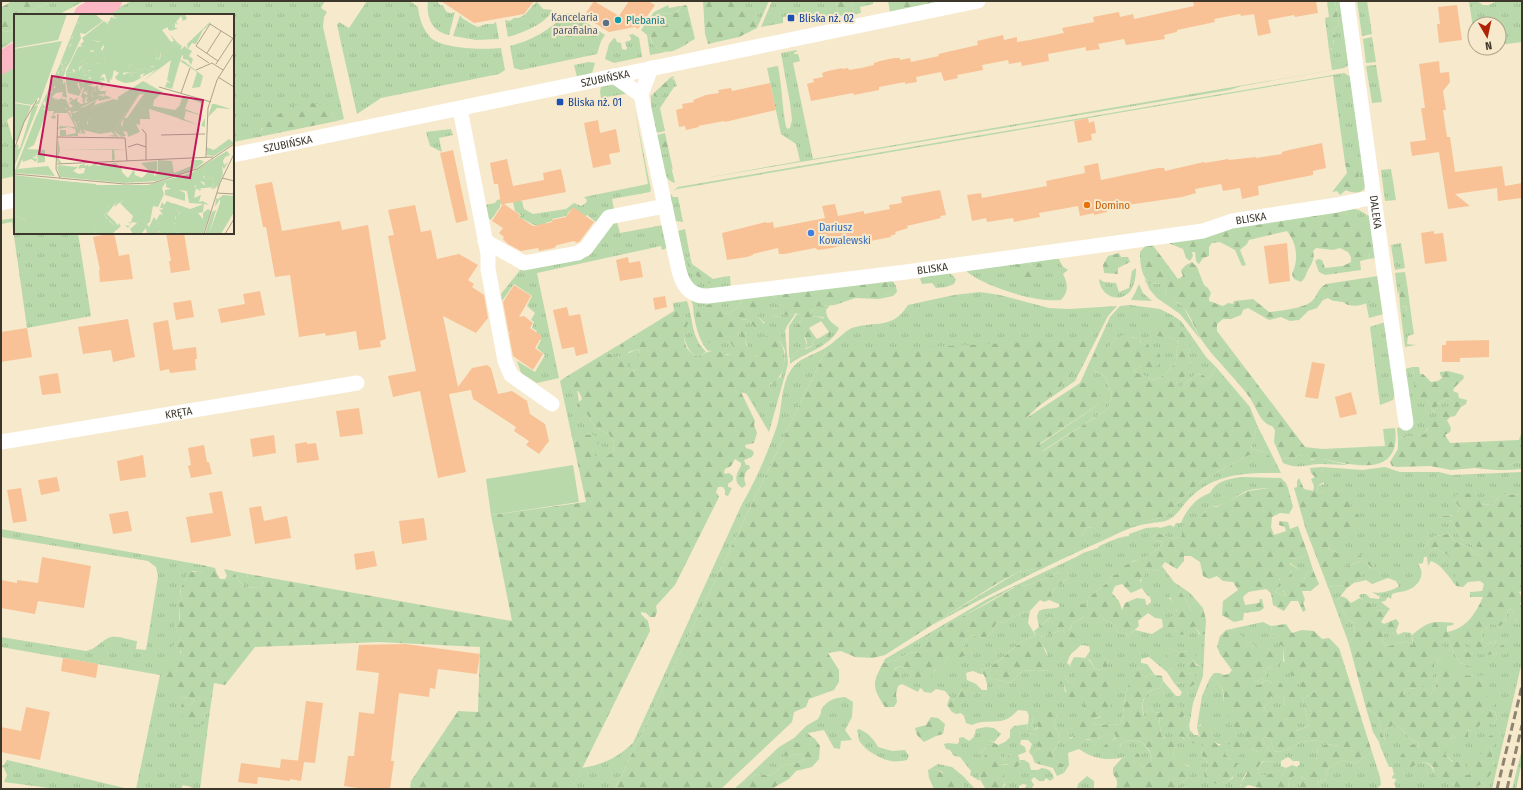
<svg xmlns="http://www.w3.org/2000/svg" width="1523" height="790" font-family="'Fira Sans Condensed',sans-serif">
<defs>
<pattern id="grass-tufts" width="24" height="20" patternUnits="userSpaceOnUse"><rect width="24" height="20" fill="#b9d9ab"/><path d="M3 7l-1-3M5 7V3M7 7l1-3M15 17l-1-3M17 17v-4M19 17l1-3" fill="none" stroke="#a0bb93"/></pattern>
<pattern id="forest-firs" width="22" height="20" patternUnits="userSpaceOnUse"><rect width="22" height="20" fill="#b9d9ab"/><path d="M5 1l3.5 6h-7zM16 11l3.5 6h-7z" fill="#a0bb93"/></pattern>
</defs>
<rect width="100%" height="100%" fill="#f7e9cc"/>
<!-- grass -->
<g fill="url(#grass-tufts)">
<path d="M51,1H84L58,15H25C32,7 43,7 51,1Z"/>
<polygon points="132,1 325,1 321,8 327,12 324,17 323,27 344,119 337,121 332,113 262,128 258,137 233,142 233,15 104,15"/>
<path d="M367,1H410L418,7C419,18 423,30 431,38C444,49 484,50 501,48L505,70L499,74L381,98L357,114L337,25L339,22L349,28Z"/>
<path d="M428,1H437L440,5H443C445,11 448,15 455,12L449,35C432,32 426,17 428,1Z"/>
<polygon points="733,1 769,1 757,28 755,18"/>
<polygon points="772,1 836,1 839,16 815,16 798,20 797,15 783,17 783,23 761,27"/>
<polygon points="852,1 873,1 873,4 860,7 861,13 851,15 854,10 851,6"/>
<path d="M1335,1H1340L1349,65L1344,68L1242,86L1229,90L700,179L800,161L796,144L781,134L767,68L778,66C782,86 782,107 786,127L788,129L790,128L792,120L790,103L781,53L797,50V51L794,53V54H798L800,61L793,63L813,159L1332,70L1329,50L1332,49L1334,40L1333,30L1339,25Z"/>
<polygon points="1357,1 1367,1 1372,34 1362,36"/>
<polygon points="1469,1 1477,1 1483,5 1489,5 1497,1 1522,1 1522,42 1499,45 1499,24 1475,24 1475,42"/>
<path d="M537,2L543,9L552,10C548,23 520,34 508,37L505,20L510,21L514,18C526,19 528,8 537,2Z"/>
<path d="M668,5L669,8L681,6L680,9L673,14L660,13C650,29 642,44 666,52L650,55L647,35L641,30L654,12Z"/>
<path d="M565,13L573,14L605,35L601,41L597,54L521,70L514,68L510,46C530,41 552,30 565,13Z"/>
<path d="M460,15L462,18C467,21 473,25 478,27L486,24H493L496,22L499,39L476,40L453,36Z"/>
<polygon points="1,30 5,32 15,30 15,40 1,49"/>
<polygon points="633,34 639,38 642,57 614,63 605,59 609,44 613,39 615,38 617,42 621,43 622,49 626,50 627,48 625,42 631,40 631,38 629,35"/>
<polygon points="1372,37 1376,62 1366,63 1363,39"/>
<polygon points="589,62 595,63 592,73 577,77 574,65"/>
<polygon points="1376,65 1382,102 1372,103 1366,66"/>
<polygon points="15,66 15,115 7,120 15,148 15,176 1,179 1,74"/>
<polygon points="1344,73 1351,77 1365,179 1358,177 1349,162 1345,163 1333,76 677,189 673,191 678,187"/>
<polygon points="673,76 677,86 674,87 660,108 665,131 656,133 651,109 651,96 654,93 655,96 663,92 674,79 671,77"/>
<polygon points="611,85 617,85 630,93 601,98 600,91 601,87"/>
<polygon points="635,111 651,190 650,192 612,199 614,209 597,223 587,215 583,218 570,210 566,216 552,219 552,221 545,223 545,225 534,225 523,219 521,221 518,219 521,215 515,211 513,202 500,204 500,207 491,220 488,218 485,205 495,203 497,200 502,199 522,201 524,209 533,214 566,209 574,203 581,206 586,203 587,200 584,197 648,184"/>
<polygon points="451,129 453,135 439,138 442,152 430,146 426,132"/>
<path d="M661,153L668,154L675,183C663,180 663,165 661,153Z"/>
<polygon points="1391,169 1396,200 1385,201 1381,170"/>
<polygon points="671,194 673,197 678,197 683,222 675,221 670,198"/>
<polygon points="1354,209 1359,210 1369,216 1376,258 1368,259 1370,254 1344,210"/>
<polygon points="15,218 15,233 78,233 91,316 27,328 12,222 1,224 1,220"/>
<polygon points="617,222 620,233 663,225 667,248 662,250 661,246 537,273 559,378 537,383 521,373 517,361 535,372 545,355 537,348 541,340 535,335 537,331 532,328 534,322 531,320 535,313 527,306 532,296 514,284 502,301 501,294 521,269 589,256 612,223"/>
<polygon points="685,229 690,256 687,259 704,280 720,281 722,277 730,276 731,289 706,291 689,283 678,231"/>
<polygon points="1401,243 1405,268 1395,270 1391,245"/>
<path d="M1050,257L1059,259L1062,266L1068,270L1063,274C1068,284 1069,291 1061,300C1037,303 986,287 967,272V270L1015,262L1032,266L1027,261Z"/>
<path d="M1136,268C1136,276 1135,283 1131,290C1120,305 1100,296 1099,279L1104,282L1116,283L1119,292L1129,288L1132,271Z"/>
<polygon points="943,271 951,274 956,279 954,284 946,287 936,288 932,283 922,284 920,279 923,274"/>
<path d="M1405,272L1407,284C1400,286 1399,288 1398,296L1395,273Z"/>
<polygon points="1144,278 1150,284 1162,283 1166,285 1165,295 1183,306 1201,340 1180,314 1157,298 1150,290"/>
<polygon points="891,279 896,286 897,292 893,296 879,299 889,293 884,280"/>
<polygon points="1139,284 1143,293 1152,301 1131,300 1135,293"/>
<polygon points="1380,288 1384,314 1369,318 1366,303 1374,299"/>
<path d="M980,292L1000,295L1049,308L1069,309L1117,306L1108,316L1075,381L1037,407L1069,378L825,352L615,789H572L582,768C604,764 617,758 633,743L742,504C756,480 768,452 777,426C783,407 780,382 794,366C803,356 818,354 828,346C835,342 846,330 852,328C876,320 891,331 908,305L954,295Z"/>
<path d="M769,295L777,298V307L772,310V315L777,317L782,313L788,316L796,313L787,326L785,331L788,364L769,432L746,393L771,391L769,385L781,377C783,361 791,353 778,340L758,355L754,356C748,347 743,342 746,331L739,338L738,328L740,319L749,320L755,329L765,323L758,317L750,297Z"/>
<path d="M743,298L737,308L727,314L723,312L715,343L723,340L730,342L733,347L732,354C723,356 716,349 708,351C700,342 696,328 694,316C693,310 694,306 691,300Z"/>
<path d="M687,301C694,321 690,335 706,352L698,357C681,349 684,327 682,311H674L673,303Z"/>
<path d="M830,305L826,310C826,319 832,323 839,328C830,347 806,352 790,364V359C798,356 806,347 814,346L812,342L816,338L817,339L821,337L825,341L832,332L823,317L811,316L810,312L818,306Z"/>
<polygon points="1130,305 1160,309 1172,315 1181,321 1206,357 1216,367 1209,379 1203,375 1196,374 1180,388 1176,382 1191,364 1188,354 1193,340 1156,336 1172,338 1179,342 1176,351 1177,361 1166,374 1155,380 1133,371 1141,366 1151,350 1141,344 1140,338 1117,337 1108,348 1093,370 1106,377 1112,397 1108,409 1042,451 1039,445 1099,404 1097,383 1080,383 1110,317 1120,306"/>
<polygon points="1407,306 1403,321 1412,321 1414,334 1408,336 1407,344 1416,345 1405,347 1400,307"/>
<path d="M797,314L801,316L802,320L795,327C800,333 808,338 806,347L789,356V326Z"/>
<polygon points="1385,322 1395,394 1393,400 1380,405 1370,327"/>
<polygon points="622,343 620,346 629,353 638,349 640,352 636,368 633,371 629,369 619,356 615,359 607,352"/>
<polygon points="1412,367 1414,372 1412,374 1412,380 1427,399 1434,413 1439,403 1447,398 1453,401 1456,405 1443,413 1441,418 1427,429 1424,434 1418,436 1404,436 1398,439 1397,428 1412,425 1405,369"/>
<polygon points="564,378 577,389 579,402 577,404 587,414 592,423 598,429 609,434 614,443 613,452 606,456 594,456 592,449 590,433 573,442 560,381"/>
<path d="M1257,425L1281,473C1249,473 1219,472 1193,495C1184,502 1180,513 1170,519C1163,523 1154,522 1146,524C1132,526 1117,534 1104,540C1044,566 986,597 928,627L1018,572L1036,569L1081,535L1087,527L1094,528L1148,521L1166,516L1179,501L1201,481L1249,455L1275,465L1266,452L1251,449Z"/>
<path d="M1299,455L1312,460L1318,458L1348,465C1339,465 1330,464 1322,464C1306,464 1299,470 1283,463L1281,458L1292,459Z"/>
<path d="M1522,461V469C1506,471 1491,470 1475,468H1505L1513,463Z"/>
<path d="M1322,467L1362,470L1385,467L1400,472H1439L1451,475L1522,472V494L1499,495L1497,500L1492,505L1454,500L1460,508L1455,515L1441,516V520H1449L1455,525C1458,542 1469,543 1483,549V553L1476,555L1467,546L1456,542L1448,534L1435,536L1427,541L1428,545L1422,549L1425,552L1436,548L1448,555L1456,571V586C1449,577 1442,565 1431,561L1428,566L1427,557H1424L1423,563L1418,564C1426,574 1419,586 1408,590C1403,592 1397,592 1392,594L1391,599L1388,597L1385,601L1381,602L1390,609L1388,611L1374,610C1368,602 1364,602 1359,596L1361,594H1366L1370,598L1379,599L1380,597L1372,592C1380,594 1392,591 1399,586L1396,581L1388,578L1372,584L1366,580L1354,583L1362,577L1363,561L1367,563L1371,569L1374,565L1358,555L1361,561L1345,567L1337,553L1328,548L1336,536L1348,538L1341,496L1318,492L1317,486L1324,484Z"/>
<path d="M1241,477L1281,478L1286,483L1288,488C1275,488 1258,487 1246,491C1234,497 1223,508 1209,507L1201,517L1189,523L1182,536L1172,539L1158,533L1153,536L1154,540L1163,542C1158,551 1143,560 1133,561L1123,573L1113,575L1107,583L1088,598L1087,606C1063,606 1057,612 1039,627L1037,616L1039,611C1047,607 1051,610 1059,607V604L1049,600L1054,589L1068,578L1060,572L1028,585L1014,587L927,637L923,652L908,653L897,660L883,663L885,659L989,598L1076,557L1083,553L1098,548L1099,546C1108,542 1118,537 1129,536V534L1146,528L1158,527L1160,528L1170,525L1174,527L1176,523H1181C1186,510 1197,497 1210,493C1216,481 1228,479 1241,477Z"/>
<path d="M1,529L202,565V571L199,572L192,571L187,577L180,591L182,600L179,604L181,697L191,698L195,700L190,705L182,704L203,715L210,710L200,789H192L191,787L183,785L181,789H136L160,675L1,647V637L86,651C96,649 100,642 108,638C116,634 129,640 137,641L136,649L146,650L158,576L156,567L148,561L1,537Z"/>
<polygon points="1308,554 1313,570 1306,573 1303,584 1283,591 1287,597 1275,592 1281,585 1279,577 1292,571 1300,570 1290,563 1290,558 1298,559"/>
<path d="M1162,566L1174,582L1190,593L1203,608L1200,611H1191C1189,603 1184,598 1180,590L1169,598L1175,604L1177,612L1170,618L1194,626L1200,635L1205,634L1203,676L1193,703L1189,727L1187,717L1154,712L1150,706L1145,712L1148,717L1145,718C1142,710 1141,700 1148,693C1150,690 1156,689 1160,688L1163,681L1176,696H1180L1182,692L1174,683L1183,682L1202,669V667C1194,664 1191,659 1188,651L1180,653L1169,648L1179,656L1193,669V673L1186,674L1173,668L1167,672L1149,657L1141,659V663L1147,664L1155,675L1149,674L1145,677L1146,671L1142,668L1133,671C1132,681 1126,688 1125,698C1123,708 1124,715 1120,724L1114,725L1107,724L1104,725L1099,724L1092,725L1094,719L1101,717L1107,668L1109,661L1105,658L1102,669L1095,670L1090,660L1085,658L1090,651L1089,646L1081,645L1070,655L1067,663C1072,667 1077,675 1076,682L1069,683L1064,675L1057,684L1064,685L1065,692L1081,697L1085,705L1081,725L1077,733L1069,739L1092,740L1095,745C1099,735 1105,735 1115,734L1116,737L1112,741L1106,739L1120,747L1122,743L1131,740L1142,742L1149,751L1152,757L1148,764L1143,767L1139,763H1136L1133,761L1138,754C1116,760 1099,763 1079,749L1068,753L1069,765L1064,773L1063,764L1055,760L1052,753C1061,741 1061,738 1054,725L1057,715L1060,709L1034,730L1031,726L1034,717L1029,716L1027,711L1018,710C1015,713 1011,717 1007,719C996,724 983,719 972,725L966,723L964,716L961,713L956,714L955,712L961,701L962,688L956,699L952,700L945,691L936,689L931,693L924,692L922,689L920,688L918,692L902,684V675L894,670L900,666L930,677L936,669L944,663L948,657L963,650L966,640L972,635L984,638L992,633L996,623C1008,624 1016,613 1030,611L1028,623L1036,636C1016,642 1012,651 996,663C992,666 986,668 981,670L983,674H980L973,671L966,673L967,680L976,684L982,690H987V684L985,677L1011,683L1022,671L1037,670L1051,671L1046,650L1040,643V637L1063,630L1065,634H1074L1069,631L1073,623L1084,617H1099L1113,624L1119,633L1129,635L1135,630L1152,634L1163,627L1162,619L1155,618L1148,613L1146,606L1151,602C1151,597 1149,597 1146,594C1138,586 1141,578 1145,569L1158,571Z"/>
<path d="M233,571L248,574L247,577L260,580L264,583L261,588C244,588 241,586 233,571Z"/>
<polygon points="1340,585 1347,588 1337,600 1346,618 1355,624 1354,635 1349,644 1328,587"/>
<path d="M1513,609L1516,623L1522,625V662L1492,789H1472L1482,784L1494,764L1491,750L1488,748L1485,754L1475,755L1470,774L1466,775L1445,754L1449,740L1480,725L1483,717L1488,719L1493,725L1497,718L1495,712L1489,710L1488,697L1481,691L1476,676L1462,675L1454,666L1437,678L1436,686L1431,694L1403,695L1406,689L1418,688L1434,672V663L1442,657L1439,638H1445L1449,640L1452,649L1460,663L1472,666L1474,654L1463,650V642H1467L1488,655C1495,652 1501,652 1508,649L1510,639L1499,647H1495L1496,641L1486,644L1483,642L1481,632L1490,624L1505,622L1508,610Z"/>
<polygon points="1263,622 1271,626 1273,639 1284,647 1283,661 1301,674 1303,681 1317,690 1303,699 1309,726 1295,731 1285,693 1283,698 1288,718 1285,720 1272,712 1267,712 1264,707 1271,701 1272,683 1267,680 1257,685 1254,682 1265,678 1266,669 1272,666 1269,650 1267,647 1258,647 1248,642 1243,646 1235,629 1226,630"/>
<polygon points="1386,632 1392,632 1395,636 1404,632 1411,633 1413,645 1406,641 1389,646 1383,644 1382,636"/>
<path d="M1210,678C1213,681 1216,681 1219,684C1223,689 1224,696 1223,701L1232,712L1253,750L1258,752V759C1251,764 1241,779 1240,787L1243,789H1186L1187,787L1185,786L1179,789L1177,786L1189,778V766L1177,761L1173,755L1175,747L1161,735L1159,716C1165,719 1164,722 1168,726C1173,733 1181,734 1186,741L1195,740H1190L1187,735L1190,730L1194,735H1198C1205,740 1204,746 1201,754L1208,763V767L1204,773C1216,785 1218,786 1233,778L1234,763L1225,754L1227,749H1232L1231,745C1212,746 1211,739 1201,724L1197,727L1202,696Z"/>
<path d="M845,697L853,702L852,717L845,730L852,740L841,741L840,749L834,748L824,730L808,733L811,742L809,745L786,756L801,754L804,759L797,763L783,765L771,776L757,774L742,782L779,747L794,738L806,726L818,719L821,713V710C827,700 834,698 845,697Z"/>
<polygon points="1366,708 1378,716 1381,728 1379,742 1373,732"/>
<polygon points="1028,724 1027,732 1037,735 1037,745 1040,749 1035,750 1032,756 1029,752 1032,744 1028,740 1021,740 1020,744 1025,747 1026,752 1018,755 1009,755 1003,761 1000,755 1002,750 998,745 1005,742 1010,737 1010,730 1014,726"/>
<path d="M1394,725L1403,730L1410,739L1418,742L1419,762C1428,763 1432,764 1434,774L1453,783L1455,789H1396L1394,783L1396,780L1395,778L1393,779L1392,777L1394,774L1392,767H1389L1380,746L1384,743L1385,729Z"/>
<path d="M986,727L994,728L1001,734L994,742L989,740L980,751L979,755L988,745L993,748C980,759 978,766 980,781L970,775L971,771L960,757L954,756L950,750L946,749L944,744L948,743L957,744L959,742V738L963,737L969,741L974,737L976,729Z"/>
<path d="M859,729C868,733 873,738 878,747L892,751L905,750L909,756L907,760C902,761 896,762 891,761C880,759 864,750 859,740C858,737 858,733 857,730Z"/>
<polygon points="1321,734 1334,735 1339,746 1327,744 1318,748 1312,782 1301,777 1299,788 1308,789 1289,789 1288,780 1297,774 1297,767 1300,764 1299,761 1293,761 1288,757 1281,761 1281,766 1286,768 1283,775 1273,772 1267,776 1260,775 1258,767 1264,761 1274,762 1272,754 1262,740 1265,737 1270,739 1274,751 1278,752 1289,749 1301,742 1316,740"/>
<polygon points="1522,749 1522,762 1516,789 1512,789"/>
<polygon points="1372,752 1380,777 1381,785 1376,789 1319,789 1317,782 1326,779 1327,769 1342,760 1355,764"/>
<polygon points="7,760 129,789 57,789 4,782 7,775 4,768 1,766 4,765"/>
<path d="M1020,760H1024L1029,763L1031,770H1038L1042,768C1049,769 1052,771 1054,778L1050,781L1046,778L1044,781H1039L1034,777L1031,780L1034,785L1031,789H1024L1027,785L1023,784L1019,786V789H1002L1005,785L1000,765L1021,764Z"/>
<polygon points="938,764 952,767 963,776 975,789 965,789 961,782 936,769 928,770"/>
<polygon points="1087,776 1094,781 1094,789 1077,789 1078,784"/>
</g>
<!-- forest -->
<g fill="url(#forest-firs)">
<path d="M12,1H51C43,7 32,7 25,15H15V30L5,32L1,30L2,7Z"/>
<polygon points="703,1 734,1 746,9 755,18 757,28 739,37 708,44 705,34"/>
<polygon points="836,1 852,1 851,6 854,10 851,15 839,16"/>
<polygon points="888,1 942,1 890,12"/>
<polygon points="1327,1 1335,1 1339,25 1333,30 1333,34 1336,36 1336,39 1333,41 1334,47 1329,50 1325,18 1329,17"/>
<path d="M685,5L687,6L695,39C688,42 682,48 675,50C672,52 667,52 663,51C648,46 649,32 652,19L660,13C668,14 678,16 681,6Z"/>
<polygon points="671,77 675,82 673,85 670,85 669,89 666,92 664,92 663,95 659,98 654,96 654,93"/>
<path d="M300,103C318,102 328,105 337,121L258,137C265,119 284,111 300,103Z"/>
<polygon points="665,133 673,170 670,167 668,154 661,153 657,135"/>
<path d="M1349,162L1355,164L1359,168L1358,177L1365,179C1365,182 1366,186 1364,189C1360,194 1351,193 1346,190L1340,195L1337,191L1332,192L1347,173L1345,163Z"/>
<path d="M1344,210L1350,219L1364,224C1370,235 1373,248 1368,259L1360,261L1361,270L1325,275L1319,272L1315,261L1318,259L1322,260L1325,268L1343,266L1351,262V257L1348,252L1340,248L1333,250L1316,248L1313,251C1315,259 1312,263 1308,270C1305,276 1307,276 1301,282L1294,279L1292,274C1299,259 1297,244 1287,231L1249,240L1247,244L1240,250L1246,265L1242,266L1235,250L1220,242L1212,243L1209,247V256L1203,258L1199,264L1196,261L1195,252H1192L1193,256L1190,261L1186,258L1183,249L1166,242L1233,227Z"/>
<path d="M1152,244L1178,279L1183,276L1181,270L1186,265L1192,262L1197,267L1204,285L1208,288L1211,293L1209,298V301L1223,306L1228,303L1233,304L1234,301L1253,299L1269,312C1280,311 1305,308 1312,301C1318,295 1318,288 1326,284L1378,276C1379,281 1381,287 1379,292C1376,302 1358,308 1349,305C1347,305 1345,303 1343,302C1337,301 1333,302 1328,298L1323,300L1317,308L1308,311L1299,320L1290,321L1281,317L1269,320L1248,308L1243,310L1241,315L1231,319H1223L1217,324V331L1305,447L1322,449L1385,446L1383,429L1395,428C1401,475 1360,467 1328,460C1325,460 1322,459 1319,459C1315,458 1311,460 1307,459C1304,459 1302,456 1299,455L1292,459L1281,458L1274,442L1275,430L1272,426C1261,424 1256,407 1250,398C1235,377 1215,360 1201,339C1195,329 1191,316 1183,307C1179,302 1173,300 1167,298L1165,295L1166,285L1162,283L1150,284C1141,275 1140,264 1140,252L1146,245Z"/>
<polygon points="1119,253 1121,257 1128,257 1130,262 1118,268 1118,274 1104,273 1103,265 1108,256"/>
<path d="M690,256L692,264L713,279L722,277L720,281L714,285C702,279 688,274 687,259Z"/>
<polygon points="1027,261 1032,266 1042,262 1045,270 1041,279 1029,286 1022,284 1015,262"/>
<path d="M884,280L890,286L889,293L879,299L855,298L835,305L818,306L810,312L811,316C827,317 836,323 830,340L825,342L821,337L829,332L821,321L809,328L816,338L812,342L814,346L818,345V346L815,348L812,346L806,348L804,352L790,359L789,356L806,347L807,342L805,337L795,338L793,333L795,327L802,320L801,316L796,313L788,316L782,313L777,317L772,315V310L777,307V298L769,295Z"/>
<polygon points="1407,284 1412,321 1403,321 1403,313 1406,311 1407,306 1400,307 1399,289 1401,286"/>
<path d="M750,297L760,306L758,317L767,327L764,332L755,329L749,320L741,319L738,328L739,338L741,336V330L743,328L746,331L745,336L746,345L753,348L755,356L758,355L757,347L759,346L764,350L767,347L765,338L770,331L774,329L780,335L778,340C790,353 784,372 774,385L771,383L769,385C774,396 771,406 760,413L747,394L741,392L755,421L754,425L757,433L754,443L745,445L746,448L752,450L754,453L752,457L744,460L746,465H749L750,468C744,472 743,478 746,485L742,488C733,482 736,474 741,466V463L735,459L731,466L725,469L724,472L725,474L729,473L733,476V480L728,484V487L732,488L728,496L725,495V490L723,487H718L716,492L719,497L675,585L656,606L657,612L655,617H650L646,613L641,612V614L648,621L650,631L572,789H410L411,781L458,711L478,712L480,647L379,642L255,647L225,685L214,683L210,710L203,715L206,719L203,724C191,726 186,722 180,712L182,703L190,705L195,700C190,697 185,698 180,697C169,692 155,677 163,665C168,659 174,656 181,653L180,650L170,652L169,649L180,640L179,636L173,633L174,623L180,620L179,604L182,600C179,586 181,589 187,577L186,572C191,571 197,573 202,571V565L215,568L217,574L220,579H225L227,576L224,569L233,571C241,586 244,588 261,588L264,583L260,580L250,581L247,577L248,574L512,621L491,515L586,502L573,442C584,436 594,427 599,443L592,449L595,456H606L613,452L614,443L609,434L598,429L592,423L587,414L578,409L577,404L582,399C579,388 571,386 564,378L607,352L615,358L623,355L626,358C626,365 627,368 634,371L635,368H632L629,362L634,358H638L640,351L638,349L626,353L621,351L620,346L622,343L674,311H682L688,323C682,336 682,350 698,357C708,350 717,348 727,355L731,354L733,347L730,342C720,339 722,343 714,343C699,344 698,323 695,312L699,307L711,304L720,306L723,312L727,314L737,308L743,298Z"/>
<polygon points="1168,317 1180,323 1182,331 1190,334 1193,340 1188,354 1191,364 1187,375 1176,382 1180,388 1196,374 1203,375 1209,379 1216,367 1250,407 1257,425 1251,449 1266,452 1276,465 1271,470 1263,467 1260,460 1249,455 1201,481 1179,501 1166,516 1148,521 1107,535 1098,534 1094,528 1087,527 1081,535 1083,541 1077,549 1036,569 1018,572 996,584 885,655 873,658 855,657 841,651 828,653 839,670 839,682 834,690 809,699 806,707 794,712 792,722 721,789 615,789 825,352 1092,339 1069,378 1025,419 1080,383 1097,382 1100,390 1099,404 1039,444 1043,451 1108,409 1112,397 1106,377 1093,370 1092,358 1097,348 1108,348 1117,337 1127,334 1132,338 1140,338 1141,344 1147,343 1151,350 1159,353 1162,362 1151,370 1141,366 1133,371 1155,380 1166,374 1177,361 1176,351 1179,342 1172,338 1156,336 1153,326 1159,319"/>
<polygon points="1412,367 1419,367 1420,374 1423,374 1431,382 1438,381 1442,378 1440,374 1440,372 1448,371 1463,375 1464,378 1454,388 1453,391 1458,393 1459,398 1467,400 1466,404 1461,407 1455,416 1450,417 1447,420 1451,428 1450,432 1445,435 1450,443 1519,440 1522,431 1522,461 1513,463 1505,468 1475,468 1451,470 1430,466 1397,467 1392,466 1390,462 1398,449 1398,439 1404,436 1418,436 1424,434 1431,424 1441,418 1443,409 1446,406 1451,407 1455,405 1453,401 1447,398 1439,403 1434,413 1427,399 1420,402 1415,398 1412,390 1415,385 1412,380 1412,374 1414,372"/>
<polygon points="1322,467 1323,474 1326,481 1317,486 1318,492 1333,494 1336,491 1341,496 1352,492 1356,498 1351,505 1358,515 1354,530 1348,538 1336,537 1328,548 1337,553 1347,551 1347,556 1341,558 1345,567 1361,561 1358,556 1367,554 1374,565 1372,569 1367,563 1363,561 1364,567 1362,577 1347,588 1340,585 1328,587 1306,530 1294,488 1297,487 1297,481 1299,478 1304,489 1313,491 1314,486 1311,479 1315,477 1311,473 1310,468"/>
<path d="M1270,481L1281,482L1285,488H1288L1293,507L1289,514L1280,513L1272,517L1271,527L1274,535L1286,531L1285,527L1279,525V521L1288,522L1290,529L1298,526L1308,554L1298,559L1290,558V564L1300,570L1296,573L1292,571L1289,572L1291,575L1288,581L1279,578L1281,585L1275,592L1287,597L1283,590L1292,584H1303L1306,573L1313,570L1319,584L1311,591H1302L1305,600L1303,603L1306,610L1303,612L1298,601H1291L1284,611L1273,605L1271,593L1266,589L1248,592L1243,597L1245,605L1259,603L1260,599H1262L1264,608L1260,611L1244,613L1243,620L1234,622L1222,615L1223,601L1238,590L1233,582L1223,581L1217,576L1209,579L1203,576L1200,562L1191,556H1184V561L1177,569L1165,562L1158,571L1145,569V576L1140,580L1142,588L1131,593L1122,584L1115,586L1112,593L1119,601L1122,610L1125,603L1137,598L1145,599L1148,613L1138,621L1139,626L1129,635L1119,633L1113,624L1099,617H1084L1073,623L1069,630L1074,634L1080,630L1084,633L1069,651L1060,649L1058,638L1065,634L1063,630L1040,637C1040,645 1046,650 1048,658L1055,661V666L1051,671L1037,670L1022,671L1011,683L985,677L981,670C986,668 992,666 996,663C1011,652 1016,642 1036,636L1034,631L1060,610L1073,604L1077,606L1080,603L1087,606L1088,598L1107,583L1113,575L1123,573V567C1135,559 1155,557 1163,542L1154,540L1153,536L1158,533L1172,539L1182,536V526L1189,523V518L1201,517L1209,507H1217L1248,491L1269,488Z"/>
<path d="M1462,493L1474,494L1482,504L1492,505L1497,500L1499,495L1522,494V591L1519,592C1522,597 1523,600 1520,604L1522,606V625L1516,623L1513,609L1508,610L1505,622L1500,626L1490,624L1481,632L1483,642L1486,644L1496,641L1495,647H1499L1511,638L1509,645L1511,648L1508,649L1507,653L1503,655L1500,652C1495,652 1492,655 1488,655C1479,656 1471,649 1467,642H1463V650L1474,654L1476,660L1472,666L1460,663L1452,649L1449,640L1445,638H1439L1444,649L1442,657L1434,663V672L1431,683L1418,688L1406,689L1403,695L1425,691L1431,694L1436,686L1437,678L1441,675L1440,665L1445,661L1454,666L1463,675L1476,676L1485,675L1490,681L1489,687L1482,691L1488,697L1493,698L1495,704L1489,710L1495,712L1497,718L1493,725L1488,723V719L1483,718L1480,725L1475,730H1468V739L1463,742L1457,736L1449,740L1451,746L1445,754L1452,762H1461L1466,775L1470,774L1466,761L1475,755L1485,753L1488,748L1483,739L1492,735L1496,741L1491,750L1494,764L1490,775L1482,784L1472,789H1455L1453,783L1441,782L1434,774L1433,767L1428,763L1419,762L1412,767L1402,766L1400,757L1408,746L1414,744L1419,748L1418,742L1410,739L1403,730L1394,725L1385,729L1384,743L1380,746L1379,742L1381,728L1378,716L1366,708L1349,644L1354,635L1355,624L1346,618L1337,600L1341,596L1346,598L1351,603L1360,598L1369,603L1374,610L1388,611L1381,622L1384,624L1396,619L1399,623L1396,631L1398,636H1395L1392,632H1386L1382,636L1383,644L1389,646L1406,641L1413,645L1412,635C1429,621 1431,621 1454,623L1453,625L1447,626V632C1466,629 1476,613 1483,597H1470V592L1482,591L1484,584L1480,581L1468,582L1463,587L1456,586L1455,571L1448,555L1436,548L1425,553L1422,549L1428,545L1427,541L1435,536L1448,534L1456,542L1467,546L1476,555L1483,553V549C1468,543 1458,542 1455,525L1449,520H1441V516L1455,515L1460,508L1454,500L1455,495Z"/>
<path d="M1060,572L1065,573L1068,578L1054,589L1049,600L1044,602L1040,600L1030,611C1016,613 1008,624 996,623L992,633L984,638L972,635L966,640L963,650H970V653L955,660L948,657L944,663L945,668L936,669L930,677L921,682L906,668L900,666L894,669L902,675V684L898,686L896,694L897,702L894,707H885C872,687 872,684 883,663L897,660L908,653L922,652L927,637L941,628L988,603L1015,587L1028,585Z"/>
<path d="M1168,589L1180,590C1184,598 1189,603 1191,611H1200L1203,608L1206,620L1205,634L1201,635L1194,626L1186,634L1172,636L1165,626L1170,618L1177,611C1174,603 1169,598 1168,589Z"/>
<path d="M1286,624L1292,633L1302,630L1314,631L1322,639L1329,638L1339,648L1372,752L1355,764L1342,760L1327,769L1326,779L1317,782L1319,789L1299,788L1300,777L1312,781L1308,767L1316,760L1318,748L1327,744L1338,746L1333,738L1334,735L1326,737L1321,734L1316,740L1301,742L1289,749L1278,752L1274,751L1270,739L1265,737L1262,740L1272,754L1275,762L1263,761L1258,767L1260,775C1267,776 1272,775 1275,768H1279L1278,772L1283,775L1286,768L1292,765L1297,767V774L1288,780L1289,789H1263L1248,785L1243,789L1240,788L1241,783L1247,773L1245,769L1247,764L1254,762L1258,759V752L1253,750L1241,729L1232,726L1227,718L1232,712L1222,709L1221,704C1226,699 1224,689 1218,683C1215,681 1213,681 1210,678L1214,673H1219L1224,675L1229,674L1232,670L1220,654L1217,647L1220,636L1226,630L1235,629L1242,636L1243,645L1248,642L1258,647H1267L1269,650L1276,648L1282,659L1280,664L1278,667L1272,666L1266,669L1265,678L1254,682L1258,685L1267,680L1272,683L1278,680L1283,686L1281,695L1275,698L1271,696V701L1264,707L1267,712H1279L1285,720L1288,718L1282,710L1285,705L1283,698L1284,694L1293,691C1300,701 1305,717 1295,726L1296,731L1309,726L1303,699L1317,690H1302L1299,686L1303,681L1301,675L1293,676C1283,668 1284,658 1284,647L1273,640L1271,626Z"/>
<polygon points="1169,648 1180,653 1188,651 1195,654 1196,658 1192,660 1196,665 1202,667 1202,669 1195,674 1197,682 1189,688 1183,682 1174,683 1167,672 1173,668 1181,669 1186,674 1193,673 1193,670 1189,669 1188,664 1180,661 1179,656 1168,657 1165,653"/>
<path d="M1074,657C1089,658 1088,657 1095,670L1102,669L1105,657L1109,661L1107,668C1114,678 1116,702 1108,711C1104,716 1099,717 1094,719L1093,725L1099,724L1104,725L1107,724L1114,725L1120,724C1124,715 1123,708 1125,698C1126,688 1132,681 1132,671L1142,668L1146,671V677L1149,674L1162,676L1163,681L1160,688C1156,689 1150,690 1148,693C1141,700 1141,710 1145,718L1147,717L1145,712L1150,706L1154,712L1160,713L1161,706C1169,699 1182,703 1185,714L1183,717H1187L1190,730L1187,735L1190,740H1195L1197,741L1196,744L1186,741L1183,737L1172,735L1168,727L1162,725L1163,718L1159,717L1161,735L1165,739H1173L1175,747L1173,755C1179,765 1187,762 1192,771L1189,778L1177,786L1179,789L1185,786L1187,787L1186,789H1115L1117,786V780L1113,774V768L1122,758L1138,753L1140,756L1133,761L1136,763H1139L1143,767L1148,764L1152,757L1149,750L1142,742L1131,740L1122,743L1115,753L1109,757L1100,754V749L1107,744L1106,739L1110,737L1112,741L1116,738L1115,734L1103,736L1098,739L1099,744L1095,745L1092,740L1088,739L1072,743L1069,740C1080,731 1079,728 1082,715C1084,706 1085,706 1081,697L1069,700L1064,685L1057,684L1053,687L1050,686V681H1055L1059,673L1064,675L1069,683L1075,682L1076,678L1070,665Z"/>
<polygon points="970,687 976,692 972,699 961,701 962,710 956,712 956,714 952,712 947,705 950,697 952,700 956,699 962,688"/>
<path d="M1060,709L1062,712L1057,715L1054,725C1061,738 1061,741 1052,753L1055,760L1063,764L1064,773L1057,776L1053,768L1035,763L1032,756L1035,750L1040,749L1037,745V735L1027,732L1029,716L1034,717L1031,726L1034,730L1038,728V718L1048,712Z"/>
<polygon points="931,717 938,718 945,724 943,734 936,736 924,742 917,735 915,728 926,725"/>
<path d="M1206,723L1211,726L1208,735H1214V742L1219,746L1224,742L1230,745L1233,740H1239L1244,744V752L1238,756L1232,749H1227L1225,754L1234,763H1239L1236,766C1238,777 1224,786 1214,783C1211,782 1208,779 1205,778L1204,773L1208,767V763L1201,754C1206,740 1199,740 1197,727Z"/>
<path d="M807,733L815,739L820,746L819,759L812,767L796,771L789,779L773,788L734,789L742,782L757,774L771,776L783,765L797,763L804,759L801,754L786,756L779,751C792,742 794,741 809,745L811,742Z"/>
<path d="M989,740L998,745L1003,750L1000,755L1003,761L1009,755H1018L1021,764L1012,770L1007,764L1000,765C1004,773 1007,781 1002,789H986C974,773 978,761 992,748L988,745L978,756L976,752L980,750L982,742Z"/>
<polygon points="936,769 942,773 952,772 959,776 961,782 965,789 934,789 929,778 928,770"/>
</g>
<!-- pitch -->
<polygon fill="#b9d9ab" points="573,465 579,502 491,515 486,479"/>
<!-- building -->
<g fill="#f8c296">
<polygon points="441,1 534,1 524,14 474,23"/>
<polygon points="594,1 619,16 629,1 648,1 655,5 638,29 635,27 609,32 584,16"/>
<polygon points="1193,1 1316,1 1318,13 1295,17 1294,15 1268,20 1271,33 1258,36 1254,14 1241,16 1240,14 1214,19 1215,22 1177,30 1177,32 1164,35 1165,39 1126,45 1124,39 1098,44 1100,49 1086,51 1086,47 1048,54 1049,61 1022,66 1021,62 1009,64 1008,60 982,65 983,70 957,75 958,78 944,81 941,72 916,77 917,82 905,84 905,82 879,87 879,90 854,95 853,93 811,101 807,84 814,82 813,79 823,77 822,73 828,71 842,68 842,69 848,68 849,70 861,68 874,65 874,63 880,61 894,58 900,58 900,60 910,58 911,62 939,56 938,54 978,45 977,41 1003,35 1004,40 1017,37 1017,42 1030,40 1064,33 1062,28 1094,22 1093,17 1119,12 1120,17 1133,14 1134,19 1194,6"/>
<polygon points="1457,5 1462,40 1439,43 1437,24 1440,24 1438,7"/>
<polygon points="1439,61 1440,73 1449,72 1450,82 1443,91 1446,110 1443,110 1447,137 1450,137 1455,172 1502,166 1505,186 1522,183 1522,198 1498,201 1497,188 1455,194 1470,206 1448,209 1439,152 1412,156 1410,142 1426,140 1421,108 1425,108 1419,64"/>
<polygon points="770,83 776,110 725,122 724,121 698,126 699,127 686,130 685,126 679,127 676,110 683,108 682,104 694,102 693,100 706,95 719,93 718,90 731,88 732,91"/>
<polygon points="1088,118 1089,123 1094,121 1096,133 1091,134 1092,140 1078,143 1074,121"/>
<polygon points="598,120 600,133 616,129 620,152 609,154 611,164 593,168 584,123"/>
<polygon points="1322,143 1326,168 1313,171 1313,175 1258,186 1259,195 1242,199 1240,188 1223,191 1221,184 1195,189 1196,193 1182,197 1107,208 1107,212 1094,215 1094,213 1080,216 1078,206 1039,213 1040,217 1014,222 1013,218 987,222 986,218 972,221 967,195 981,193 982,198 1047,186 1046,181 1085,173 1084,166 1098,163 1101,180 1158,168 1164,168 1165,171 1204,162 1205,163 1228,159 1229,160 1256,157 1256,158 1282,154 1282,152 1289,150"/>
<polygon points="453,150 468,220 456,223 440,153"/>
<polygon points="507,159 513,186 544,180 543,173 561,169 566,192 504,204 520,215 519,217 533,226 552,222 552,220 566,217 573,207 594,222 580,241 577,243 574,241 557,245 554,248 539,251 538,248 521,251 508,244 503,239 504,237 499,233 503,228 492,221 503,204 501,205 498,184 494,184 490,163"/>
<polygon points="272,182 282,231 340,221 342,230 368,225 386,339 380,341 381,347 359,350 356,331 326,336 325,333 299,337 290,275 275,277 266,227 263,227 255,185"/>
<polygon points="940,190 946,215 940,216 941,218 907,226 908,228 895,232 896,234 890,236 891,237 870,241 869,238 844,243 844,245 832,248 818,250 815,248 784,254 779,254 778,248 753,254 753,255 747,257 727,260 722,233 766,222 767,223 773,222 774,228 825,218 822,206 835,204 838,216 864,211 864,214 890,209 889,205 902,203 901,197"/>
<polygon points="415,205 421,232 431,230 437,259 459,254 478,265 468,280 474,284 472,287 484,295 488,318 476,333 443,316 458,387 472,368 487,365 491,368 498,394 512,391 527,401 530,414 545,424 549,441 539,454 526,445 529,441 514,431 516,427 473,399 471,390 449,394 466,472 438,478 420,391 393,397 388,376 416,371 388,236 394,235 388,210"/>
<polygon points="1434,231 1434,234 1443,233 1447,261 1425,264 1421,233"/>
<polygon points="111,233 114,233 119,256 129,254 133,279 100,282 99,270 100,270 93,237"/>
<polygon points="166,233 184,233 190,270 171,273 169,261 171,261"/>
<polygon points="1287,243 1290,281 1269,284 1264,246"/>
<polygon points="628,257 629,263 640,261 643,277 620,281 616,260"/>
<polygon points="514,285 531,296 519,317 524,316 533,323 530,328 542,336 535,348 543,354 533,370 513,356 509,335 513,329 509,334 503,302"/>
<polygon points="260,291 265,315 221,323 218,309 245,304 243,294"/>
<polygon points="665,296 667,307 655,310 653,298"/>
<polygon points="191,300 194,317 176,320 173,303"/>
<polygon points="567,307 569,316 580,314 588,353 576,356 574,347 562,349 553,310"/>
<polygon points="128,319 135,357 113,362 111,350 83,354 78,327"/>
<polygon points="168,320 173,350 196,347 197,359 195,359 196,370 170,373 169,369 160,371 153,323"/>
<polygon points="27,328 32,357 1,362 1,332"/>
<polygon points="1489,340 1489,357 1460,358 1460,362 1442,362 1442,345 1446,345 1446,341"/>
<polygon points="1312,362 1325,364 1318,399 1305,397"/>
<polygon points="58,373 61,393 42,395 39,376"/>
<polygon points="1351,392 1357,414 1340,418 1335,397"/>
<polygon points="359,408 363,434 340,437 336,411"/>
<polygon points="274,435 276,453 253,457 250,439"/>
<polygon points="307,442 307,444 316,443 319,460 297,463 295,444"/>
<polygon points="204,445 207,462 209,462 212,474 191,478 188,466 191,465 188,448"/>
<polygon points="143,455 146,477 120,481 117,461"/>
<polygon points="57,477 60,491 41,495 38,480"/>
<polygon points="21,488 27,521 13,523 7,490"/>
<polygon points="222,491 231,536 191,543 186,517 213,513 209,493"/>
<polygon points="261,506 264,521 287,516 291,538 255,544 249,508"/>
<polygon points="128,511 132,531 113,534 109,514"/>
<polygon points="424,518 427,540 402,544 399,521"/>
<polygon points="374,551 377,566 356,570 354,554"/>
<polygon points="42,557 91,566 84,608 38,601 35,614 1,608 1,580 17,583 17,580 38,583"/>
<polygon points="405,644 480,654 477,674 438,669 435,689 430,688 429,697 399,693 391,761 394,761 390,789 365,789 344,786 348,756 354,756 359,712 374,714 379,673 356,670 359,645"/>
<polygon points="63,658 98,664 96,678 61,671"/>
<polygon points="306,701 323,703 315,763 304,762 301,781 290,779 290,781 258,777 257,784 238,782 241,763 280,768 281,759 302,761 298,761"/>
<polygon points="26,707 50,712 40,760 1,752 1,727 21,731"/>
</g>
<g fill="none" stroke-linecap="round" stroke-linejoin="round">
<!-- street -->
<g stroke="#fff" stroke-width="15">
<path id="s1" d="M1347,1L1384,271L1406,423"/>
<path id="s2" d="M651,68L641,95L679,271C683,286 691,297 708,296L906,272L1203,231L1232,221L1337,205L1374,197"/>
<polyline points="614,76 641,95"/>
<polyline points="460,109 488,254 488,269 505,361 511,375 552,404"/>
<path id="s3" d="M233,155L978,1"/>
<polyline points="1,203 15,200"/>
<polyline points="485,241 524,263 578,253 586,248 609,217 665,206"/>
<path id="s4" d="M1,442L357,383"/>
</g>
<!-- primary -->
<g stroke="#fbb7c3" stroke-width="22">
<polyline points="85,15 111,1"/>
<polyline points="1,63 15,54"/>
</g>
<!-- rail -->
<g stroke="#8d8471" stroke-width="3" stroke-dasharray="8 4" stroke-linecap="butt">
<polyline points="1497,789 1522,686"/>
<polyline points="1507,789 1522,725"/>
</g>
</g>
<!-- markers -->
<g fill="#1a4fb4" stroke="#f7e9cc" stroke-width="1.5">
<rect x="787" y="14" width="8" height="8" rx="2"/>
<rect x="556" y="98" width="8" height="8" rx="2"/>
</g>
<circle fill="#0f9aa8" stroke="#f7e9cc" stroke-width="1.5" cx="618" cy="20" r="4"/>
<circle fill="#5c6f8a" stroke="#f7e9cc" stroke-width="1.5" cx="606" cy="23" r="4"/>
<circle fill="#e8710a" stroke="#f7e9cc" stroke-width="1.5" cx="1087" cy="205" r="4"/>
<circle fill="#3f7fe0" stroke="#f7e9cc" stroke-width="1.5" cx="811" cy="233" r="4"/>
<g text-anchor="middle" stroke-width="4" stroke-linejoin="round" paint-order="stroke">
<!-- service labels -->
<g font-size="11" fill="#4e5e75" stroke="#f7e9cc" text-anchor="end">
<text x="598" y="21">Kancelaria<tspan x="598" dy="13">parafialna</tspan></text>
</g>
<!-- transit labels -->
<g font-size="11" fill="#164399" stroke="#f7e9cc" text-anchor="start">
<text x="799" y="22">Bliska nż. 02</text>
<text x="568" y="106">Bliska nż. 01</text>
</g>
<!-- culture labels -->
<g font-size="11" fill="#0d838f" stroke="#f7e9cc" text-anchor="start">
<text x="626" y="24">Plebania</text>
</g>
<!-- street labels -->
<g font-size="11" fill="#3d372b" stroke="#f7e9cc">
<text dy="4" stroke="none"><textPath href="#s3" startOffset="380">SZUBIŃSKA</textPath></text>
<text dy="4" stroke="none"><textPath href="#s3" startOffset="56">SZUBIŃSKA</textPath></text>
<text dy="4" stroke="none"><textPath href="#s1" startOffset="213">DALEKA</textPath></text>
<text dy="4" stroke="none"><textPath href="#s2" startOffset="800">BLISKA</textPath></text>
<text dy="4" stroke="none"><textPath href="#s2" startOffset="477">BLISKA</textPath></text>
<text dy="4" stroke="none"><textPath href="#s4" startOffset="180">KRĘTA</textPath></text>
</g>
<!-- food labels -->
<g font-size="11" fill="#c56008" stroke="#f7e9cc" text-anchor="start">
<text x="1095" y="209">Domino</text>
</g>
<!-- shop labels -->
<g font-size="11" fill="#366cbe" stroke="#f7e9cc" text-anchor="start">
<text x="819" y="231">Dariusz<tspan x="819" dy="13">Kowalewski</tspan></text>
</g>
</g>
<!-- overview -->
<g transform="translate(14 14)">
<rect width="220" height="220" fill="#f7e9cc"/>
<path d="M66,0H69L65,4L68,3V6L63,9L65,14L57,25L64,24L55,32V41H52L49,45L53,47L49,51L47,47ZM157,0H177V1L171,0L173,5L169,7L167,2L162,8L165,11L161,9V14H163V15L156,17L155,15L159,12L157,11H160L153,10L152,6L147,5H157ZM196,8L197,9L189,16L182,30L178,29L174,35L178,37L175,42L179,45L177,51L174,46L169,45V40L166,46L170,47L189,62L186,73L178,74L183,58L166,47L158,75L151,73L153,68L157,69L153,66L157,46L129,67L143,55L144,45L141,43L134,49L128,47L121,52L124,56L132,53H140L135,57L131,54L124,59L117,58L118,64L116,58L107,59L111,55L113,56L114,53L117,55L114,52L118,50L121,52L128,45L135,47L142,41L143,42L142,38H147L145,46L148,43L155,46L159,30L162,29L164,33H167L161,27L168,32L166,36L171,32L174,35L173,30ZM91,23L95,28L90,30L87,35L91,44L90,48L95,55L98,66L96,65V69L93,68L91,60H89L86,64L90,63L91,67L85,66L91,70L85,77H92L91,81L98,84L85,87L84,85L91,82L90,80L83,81V85L79,86L72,83L70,90L67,85L70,87L67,82L70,74L69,68H66L69,73L67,78L64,65L60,68H64L63,71L56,70L58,66L52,68V58L60,59L61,56L65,59L67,52L70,63L73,60L76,63L74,57H77L74,56L70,59L67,45L75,53L83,51L85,47L81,44L86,39L73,50L70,46L82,37L76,36L78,26L85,28ZM76,63L81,70L84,68L88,73L85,76L83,71L81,73L74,70L82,74L79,83L77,81L79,75H77L73,81L69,79L74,76L72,65ZM47,48L48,52L56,48L52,54L47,53L49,58L44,56V62L41,64V66L43,64L45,67L40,69V74L48,73L44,78L38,77L34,80L32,90L31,86L29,90L32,93L40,91L38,86L43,88L41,83L44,86L50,82L47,85H51L53,89L51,94L56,99L29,94L32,98L27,113L20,131L13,135L31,136V148L23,149L24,145L22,140L21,144L18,142L20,145L23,144L22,148L17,145L9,148L8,145L5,153L3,155L34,152L41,162L0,159L22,103ZM133,69L136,71L131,79L125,81L107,109L108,113L107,111L104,117L108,119H106L107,123L101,117L100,121L98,118L86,120L69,116L72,119L68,120L67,116L66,115L67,119L65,118L62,109V108H66L63,112L68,108L70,110H67L70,113L74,110L73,106L80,103L74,109L80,107L100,116ZM169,82L188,87L187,89L175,84L171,95L192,103L172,97L170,105L187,112L191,104V113L165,105L171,96L166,90ZM99,85L77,95L58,98V102L56,96L70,93L83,86L80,91ZM0,89L17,92L3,127L0,126ZM198,90H201L217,95L203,94L194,103ZM22,91L24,92L1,151L0,137L3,130L5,132L3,135L6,134L19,92ZM44,125L46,136L113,135L100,136L101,145L98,147V136H46L44,144L48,149H44L43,146ZM215,125L220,129L200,142L193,141L192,133L200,136ZM213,137L216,141L211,143L209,147L210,151L214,148L210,155L208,152L209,160L203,175V172L200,175L196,174L200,173L198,163L193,165L189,161L191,168L186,167L191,172L182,171L180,173L187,175L186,177L182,174L180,184L187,181L185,188L189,187L195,191L190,190L189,198L184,199L189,205V199L194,195L197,197L189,220H161L165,218L163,215L155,219L152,216L154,220H150L152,215L159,214L161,212L157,210L164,209L161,207V203L162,200L161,205H163L166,198L163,197L159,189L176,195L190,190L175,189L173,177L165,176L171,179V187L151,181V176L157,175L152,173V168L148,174L150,180L144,193L139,192L136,208L133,210L135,213L140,203L142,206L146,204V209L143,210L150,212L151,215L144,217V220H133L132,214L127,220H119L116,215L123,209L118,208L114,214L111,211L115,212L117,209H113L117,208L119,202L106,189L109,186L100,193L102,188L98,179L83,207L90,220H79L85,216L83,215L80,217L81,209L75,220H26L11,206L0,201V161L84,171H134L177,159ZM144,146L158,147L160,159L177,152V146H187L190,148L180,156L142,167L110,169L46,163L43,153L45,151L62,153L63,151V154L59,157L65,160L70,159L71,154H66L68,156L64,154L66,151L71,150V152L75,150L74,153L82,149L83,152L102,149L106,154L107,150L108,158L114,164L120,155L121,161L128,164L135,157L127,149L143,147V156L139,160L141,162L144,158ZM93,191L97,195L93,200L101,208L95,199L104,212H101L90,201L94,197ZM202,196L195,220H191L198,198Z" fill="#b9d9ab" fill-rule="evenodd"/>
<path d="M0,0H53L44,26L0,34ZM69,0H81L89,7L71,20L66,19L67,24L56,48L50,53L47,48L50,50L53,48L49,45L51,40L55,41L52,36L58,30L55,29L59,23L58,20H61L60,16L65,14L62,11L67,6L64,5ZM100,0H157L158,5L152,6L154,9H160L158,11L159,15L154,16V13L148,16L157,28L160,27L156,20L167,33L164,34L162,29L159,30L156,46H149L147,50L150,45L146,46L147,38H142L143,42L141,43L145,47L143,55L128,63L131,59L126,61L127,64L119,68L111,69L103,66L101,63L105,59L100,56L98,65L89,46L91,48L87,39L90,33L89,28L78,26L82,29L76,37L78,38L84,35V39L70,46L73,50L75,48L73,46L78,45L86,39L88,43L83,44L87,48L83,49L85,55L73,54L74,51L72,53L67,45L70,59L74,56L76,63L72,60L70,64L67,52L65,53L66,60H61L63,57L58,55L60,59L52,58L64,33L69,32L66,31L70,27L68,24L90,7L95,11L93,7L95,8L97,3L103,5L99,2ZM118,50L124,56L139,52L140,53L135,57L131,54L124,59L117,58L118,64L116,58L109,61V57H113L114,53L117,55L116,52L118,54L117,52H114ZM48,27L25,90L20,91L25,86V83L18,91L0,88V35ZM46,53L52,54L50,62L44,63L49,66V70L51,68L53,84L48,82L49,78L42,79L38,83L44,87L40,88V92H31L34,79L39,78L37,76L44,78L39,69L45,67H40L45,59L44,56L50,57ZM58,64L60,67L56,70L64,68H60L62,65L66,67L63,70L67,78L65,82L54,79L52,68ZM72,64L79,65L78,71H74L82,74L80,77L83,80L80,82L77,81L79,75L74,80L72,78L74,76L65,71L67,67L72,73ZM129,67L133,69L100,116L73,113L79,108L74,109V107L80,103L73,106V112L69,113L67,110L69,109H67L65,114L63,112L66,107L62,109L59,105L67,121L64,118V122H46V116H52V121L62,119L61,115L55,113L44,115L46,112L61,113L54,99H42L38,101L42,102L41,105L37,104L40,97H29L34,94L50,97L56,99L58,104V98L60,99L69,95H77L99,85L104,86V83ZM136,71L149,78L140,86L139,92L161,96L168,89L171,95L167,105L135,95L136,105H126V111L122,110L126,118L114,123L113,118L109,117L112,122L107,123L104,116L102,120L105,123L93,122L100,121L101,120L99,119V117L101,119L107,111L108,113L110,104H113ZM83,81L90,82L64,95L53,97V95L50,93L53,89L49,87L52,85L56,94L59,92L55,89L59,85L55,87L56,83L60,86L64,83L63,87L67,90L75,88L72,87L74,83L83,85ZM188,161L190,164L194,161L193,165L198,163L200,173L181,175L183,169L191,172L190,168H186L189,167L186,165L189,164ZM2,163L9,171L17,169L19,175H14L12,172L13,176L11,173L6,176L0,175L8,174L3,169L0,172ZM19,166L30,167V170L34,167V172L27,176L22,175ZM60,168L81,170L84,172L80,175L61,174L57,171L55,176L54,169ZM39,174L45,176V180H51L46,184H38L39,178L36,181L34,179ZM98,178L102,188L97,195L93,191L95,195L90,201L93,205H96L95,207L101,212H104V209L107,212L98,220H90L88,217L75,220L79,208L82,211L80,217L84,214L87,216L82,209L89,190ZM209,181L220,182V198L207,220H195L206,189V185L201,193L202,184L204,185ZM153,187L162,191V196L166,198L164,200L168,199L162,206V201L161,205L166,212L161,209L158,211L163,212L160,213V216L164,214L166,217L161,220H153L152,216L151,220H144L147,212L142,210L146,209V205H143L146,200L149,201L145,195L148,196L149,194H146L148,188L150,191Z" fill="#b9d9ab" fill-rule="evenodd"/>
<path d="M0,201L17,209L27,220H0Z" fill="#b9d9ab"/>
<path fill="none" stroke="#ada28c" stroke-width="1" d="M193,39L207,17M183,41L195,49M204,47L182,32L196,10L220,25M202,50L219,24M182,56L198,49L209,56M204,63L220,73M145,73L197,88M167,79L176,54M44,100L42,155L46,164M128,115L132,120V146M147,121L191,120M43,123L111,124L113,147M114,133L123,130L132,133M0,136L10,108L23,86M192,143L194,94L203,66L220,39M43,150L199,143M0,160L111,170L139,169L183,155L220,130M208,164L220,167M203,179L220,180M190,220L206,169L220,140M211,220L220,205"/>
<path fill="#c2185b" fill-opacity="0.15" stroke="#c2185b" stroke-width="2" d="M38,62L189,86L176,164L25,140Z"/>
<rect width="220" height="220" fill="none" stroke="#3d372b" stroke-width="2"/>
</g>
<!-- border -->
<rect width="1523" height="790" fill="none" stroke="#3d372b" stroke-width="4"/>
<!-- north arrow -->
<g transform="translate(1487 36) rotate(171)"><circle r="19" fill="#f7e9cc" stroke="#ada28c"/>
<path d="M0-3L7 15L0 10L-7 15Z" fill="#b02305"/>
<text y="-6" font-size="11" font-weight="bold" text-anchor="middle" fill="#3d372b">N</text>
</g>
</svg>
